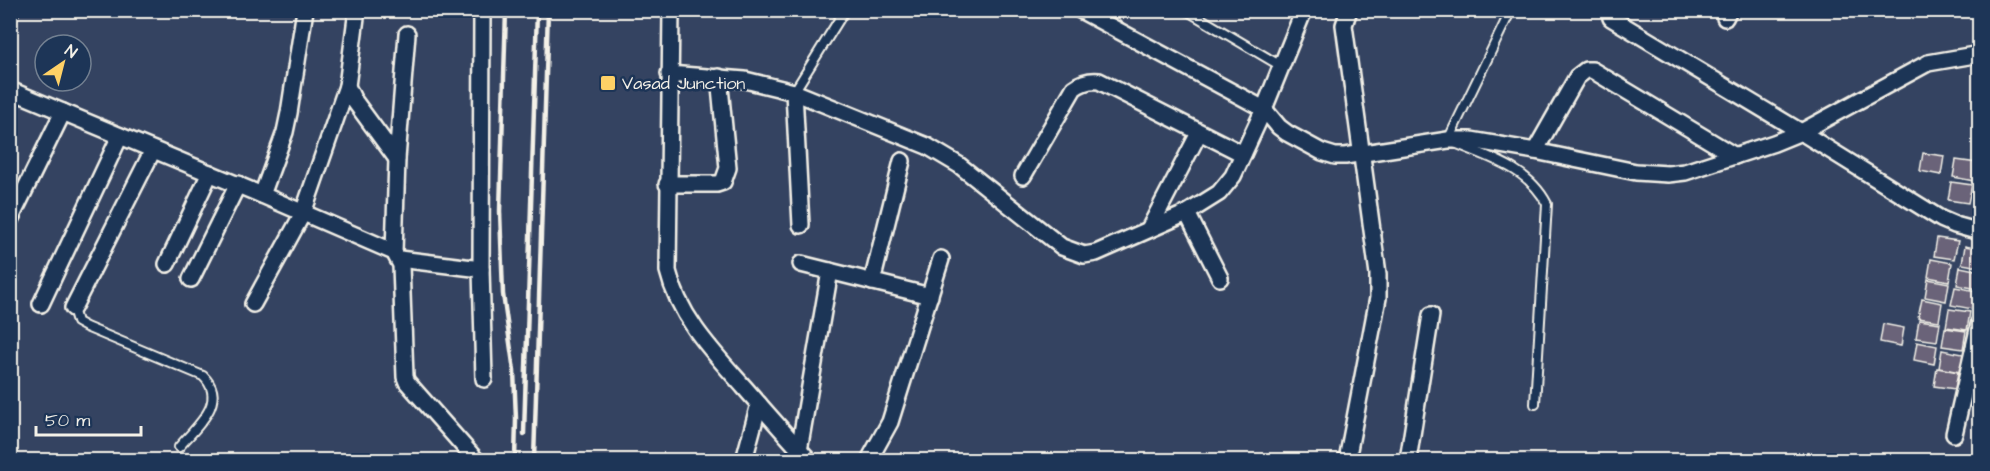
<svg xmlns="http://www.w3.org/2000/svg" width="1990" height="471" font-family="'Architects Daughter',sans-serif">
<rect width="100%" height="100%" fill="#344361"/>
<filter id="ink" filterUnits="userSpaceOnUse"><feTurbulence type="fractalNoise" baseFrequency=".0167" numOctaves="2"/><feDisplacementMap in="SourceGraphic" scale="12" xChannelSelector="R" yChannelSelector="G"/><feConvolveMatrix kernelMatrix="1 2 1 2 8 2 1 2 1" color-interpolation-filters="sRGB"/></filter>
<g filter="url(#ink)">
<!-- building -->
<g fill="#6a6479" stroke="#f4f1e8" stroke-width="1.5">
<polygon points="1923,153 1944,156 1941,175 1920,171"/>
<polygon points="1956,160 1977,163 1974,181 1953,177"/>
<polygon points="1951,182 1972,185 1968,203 1948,200"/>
<polygon points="1976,193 1980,194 1980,212 1973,211"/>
<polygon points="1937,238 1958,241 1954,259 1934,256"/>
<polygon points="1965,246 1980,249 1980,267 1962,264"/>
<polygon points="1931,259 1952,263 1949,281 1928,277"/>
<polygon points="1960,267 1980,271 1978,289 1957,285"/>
<polygon points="1928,279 1949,283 1946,301 1925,297"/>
<polygon points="1955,287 1976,291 1972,309 1951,305"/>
<polygon points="1922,299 1942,303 1939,321 1918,318"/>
<polygon points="1949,309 1970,312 1967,330 1946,327"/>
<polygon points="1919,320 1940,323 1937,341 1916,338"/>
<polygon points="1883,324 1904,328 1901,346 1880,342"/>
<polygon points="1945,328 1966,331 1963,349 1942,346"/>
<polygon points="1917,342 1937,346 1934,364 1914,360"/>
<polygon points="1942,350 1963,354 1960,372 1939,368"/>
<polygon points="1937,368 1958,372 1955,389 1934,386"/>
</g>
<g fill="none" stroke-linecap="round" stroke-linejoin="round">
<defs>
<g id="service">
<polyline points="1186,10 1281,66"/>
<path d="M1511,10L1448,140C1484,156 1528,166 1547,204L1535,404"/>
<polyline points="794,92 845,10"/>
<path d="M73,308L77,322L86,327L203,376C229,401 196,427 179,447"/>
</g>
<g id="minor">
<polyline points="357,10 347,86 353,99 397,159"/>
<polyline points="482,10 481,269 484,379"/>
<path d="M671,10L668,271C679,317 713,352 744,387C765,411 787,436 809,460"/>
<polyline points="1080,10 1264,109 1279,127 1287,133 1322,152 1335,156 1345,156 1448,140 1471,140 1535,151 1636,172 1668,174 1685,172 1774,143 1801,132 1928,63 1980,54"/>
<polyline points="10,11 11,10"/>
<polyline points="1611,18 1801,132 1941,219 1955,225 1980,232"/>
<polyline points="1725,18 1729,10"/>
<polyline points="669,74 745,80 794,92 927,146 959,165 1062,247 1084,255 1096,253 1187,213 1219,193 1233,176 1264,109 1304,10"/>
<polyline points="10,90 262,195 394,252 401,265 405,377 407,382 476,460"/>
<polyline points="794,92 801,225"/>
<polyline points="1535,151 1577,77 1586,70 1592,70 1735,156"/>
<path d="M1023,176L1074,88C1082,82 1089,80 1099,81L1243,154"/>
<polyline points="667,184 717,184 723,182 728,168 719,77"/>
<polyline points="262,195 285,132 289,113 305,10"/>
<polyline points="1187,213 1220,278"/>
<polyline points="10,220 63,112"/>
<polyline points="1149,229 1199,133"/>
<polyline points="394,252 397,159 407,34"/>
<polyline points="399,259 481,269"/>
<polyline points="167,264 210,173"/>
<polyline points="801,264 930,296"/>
<polyline points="191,279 238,184"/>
<polyline points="872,282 902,161"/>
<polyline points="41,304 120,136"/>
<polyline points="253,304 303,213 347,86"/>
<polyline points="73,308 153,150"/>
<polyline points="1954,434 1980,321"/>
<polyline points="799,450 830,271"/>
<polyline points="744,460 759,404"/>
<polyline points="869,460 890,422 941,259"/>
<polyline points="1347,460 1378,298 1378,274 1344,25 1349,10"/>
<polyline points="1408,460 1431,315"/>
</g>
</defs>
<!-- service casing -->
<use href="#service" stroke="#f4f1e8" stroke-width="12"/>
<!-- minor casing -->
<use href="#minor" stroke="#f4f1e8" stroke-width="20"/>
<!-- service -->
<use href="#service" stroke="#1d3557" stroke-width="8"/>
<!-- minor -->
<use href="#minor" stroke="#1d3557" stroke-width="15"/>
<!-- rail -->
<g stroke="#f4f1e8" stroke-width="4.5">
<polyline points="506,10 500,211 503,294 514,371 516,419 515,460"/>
<polyline points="524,434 537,10"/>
<polyline points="534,460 548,10"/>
</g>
</g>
</g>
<!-- markers -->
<rect fill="#ffd166" stroke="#1d3557" stroke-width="2" x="600" y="75" width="16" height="16" rx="3"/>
<g text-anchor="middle" stroke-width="5" stroke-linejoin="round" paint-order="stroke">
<!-- poi labels -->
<g font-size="18" fill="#f4f1e8" stroke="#1d3557" text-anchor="start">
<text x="622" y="89">Vasad Junction</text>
</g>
</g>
<!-- margin -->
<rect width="1990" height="471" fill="none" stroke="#1d3557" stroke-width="36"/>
<rect x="18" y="18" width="1954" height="435" fill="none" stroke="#f4f1e8" stroke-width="2" filter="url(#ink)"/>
<!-- north arrow -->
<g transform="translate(63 63) rotate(35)"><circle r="28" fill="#1d3557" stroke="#738091" stroke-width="1.5"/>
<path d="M0-4.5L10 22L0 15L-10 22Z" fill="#ffd166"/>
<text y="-9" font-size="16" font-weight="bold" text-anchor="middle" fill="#f4f1e8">N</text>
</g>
<!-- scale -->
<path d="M36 426v9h105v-9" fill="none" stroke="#f4f1e8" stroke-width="3"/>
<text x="45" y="426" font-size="18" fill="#f4f1e8" stroke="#1d3557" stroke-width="4.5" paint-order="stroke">50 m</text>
</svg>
